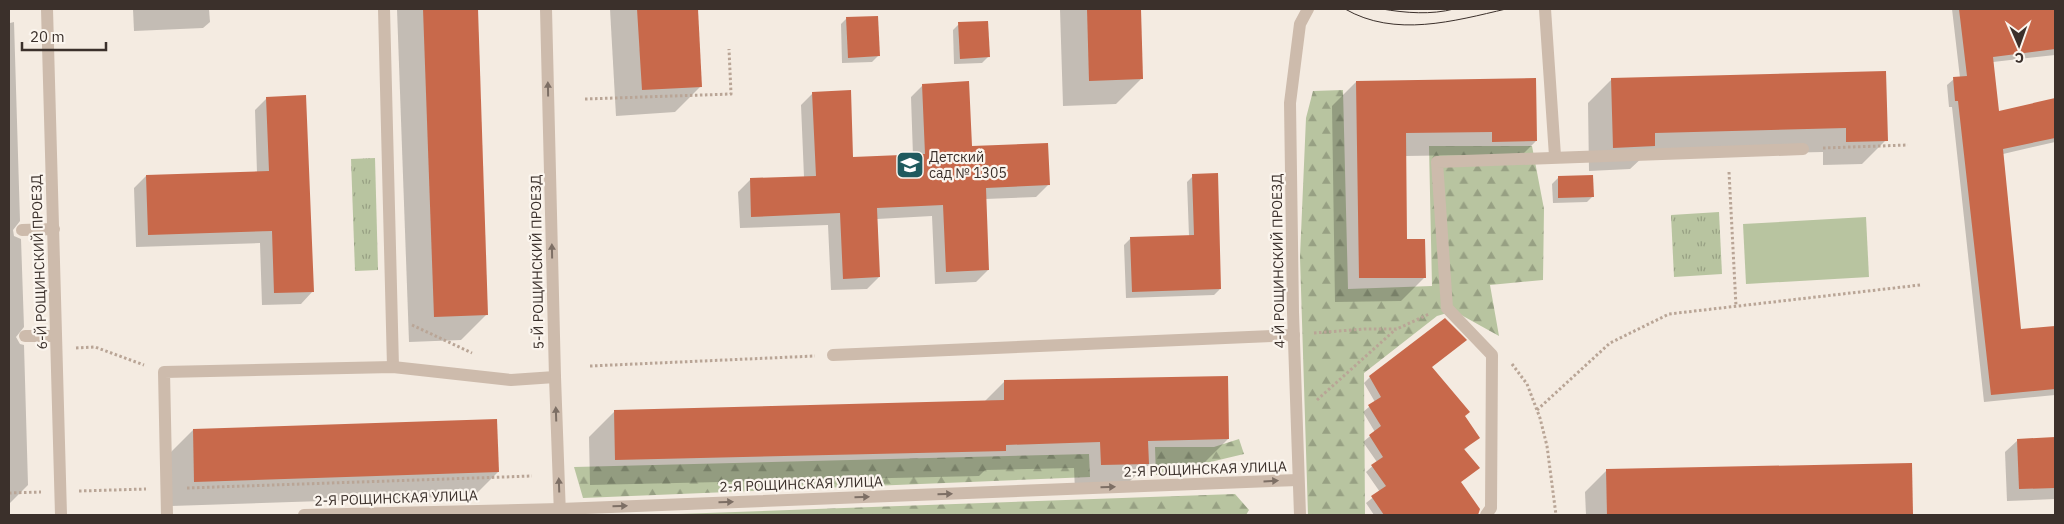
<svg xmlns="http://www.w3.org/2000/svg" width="2064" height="524" font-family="'IBM Plex Sans',sans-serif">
<defs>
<pattern id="forest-firs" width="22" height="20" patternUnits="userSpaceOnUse" patternTransform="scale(1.25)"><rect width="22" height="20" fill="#b8c4a0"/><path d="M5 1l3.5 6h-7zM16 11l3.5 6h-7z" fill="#97a083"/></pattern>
<pattern id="park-tufts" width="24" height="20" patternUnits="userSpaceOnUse" patternTransform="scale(1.25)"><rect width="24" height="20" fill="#b8c4a0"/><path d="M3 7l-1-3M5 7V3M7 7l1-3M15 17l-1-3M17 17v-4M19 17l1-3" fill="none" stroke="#97a083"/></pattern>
</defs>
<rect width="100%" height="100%" fill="#f4ebe1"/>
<!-- forest -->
<g fill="url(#forest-firs)">
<polygon points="1343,90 1348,289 1432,286 1429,146 1532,146 1544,209 1543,280 1490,285 1499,336 1454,311 1437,316 1364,373 1365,515 1308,515 1300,257 1306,118 1313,91"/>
<polygon points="1239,439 1244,454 1156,475 1155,447 1214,447"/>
<polygon points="1089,454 1090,477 583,498 574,467"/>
<polygon points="1235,494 1249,510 1246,515 649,515"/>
</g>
<!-- park -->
<g fill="url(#park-tufts)">
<polygon points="375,158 378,270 355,271 351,159"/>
<polygon points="1719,212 1722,274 1674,277 1671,215"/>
</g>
<!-- pitch -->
<polygon fill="#b8c4a0" points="1866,217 1869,277 1746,284 1743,224"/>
<!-- shadow -->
<g fill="#0003">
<polygon points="9,9 10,23 14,22 20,221 13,230 14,236 21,239 24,327 16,337 20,344 24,345 28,485 9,504"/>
<polygon points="133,9 209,9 210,22 203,28 134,31"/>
<polygon points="397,9 477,9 487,314 461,340 409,342"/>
<polygon points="610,9 697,9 701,86 675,112 616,116"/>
<polygon points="1060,9 1140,9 1142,78 1116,104 1063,106"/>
<polygon points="1952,9 2055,9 2055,55 1993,62 1998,112 2055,99 2055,142 2003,154 2020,330 2055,327 2055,395 1984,402 1952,107 1949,107 1947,85 1954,79 1960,78"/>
<polygon points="847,18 878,56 872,62 842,63 841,24"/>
<polygon points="959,24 988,57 982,63 954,64 953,30"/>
<polygon points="1885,73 1886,140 1862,164 1823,165 1823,152 1644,156 1630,169 1589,171 1588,103 1612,79"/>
<polygon points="1356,82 1536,141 1512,165 1468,155 1405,156 1406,241 1425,277 1401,301 1335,302 1332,106"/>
<polygon points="923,85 971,147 1048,185 1036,197 985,199 988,270 976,282 935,284 932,216 877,219 879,277 867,289 831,290 828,225 740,228 738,192 750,180 804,177 801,105 813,93 852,158 913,156 911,97"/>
<polygon points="267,98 312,292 301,304 262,305 260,243 136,247 134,188 146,176 257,173 255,110"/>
<polygon points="1193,176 1220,289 1214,295 1126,298 1124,245 1130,239 1189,236 1187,182"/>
<polygon points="1558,178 1593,196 1587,202 1553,203 1552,184"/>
<polygon points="1431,368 1478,437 1464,450 1460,483 1477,514 1475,515 1374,515 1366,503 1380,492 1366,472 1377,462 1363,442 1375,432 1363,412 1375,402 1364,383 1370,377"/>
<polygon points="1005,381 1228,439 1202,465 1145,466 1122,489 1075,491 1074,468 985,470 979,476 590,485 589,437 615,411 984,402"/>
<polygon points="193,430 498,472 474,496 171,506 169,454"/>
<polygon points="2055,438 2055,499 2007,501 2005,452 2018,440"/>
<polygon points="1607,470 1912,513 1910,515 1586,515 1585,492"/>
</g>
<!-- building -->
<g fill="#c8694b">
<polygon points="423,9 478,9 488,315 434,317"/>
<polygon points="637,9 698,9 702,87 642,90"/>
<polygon points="1087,9 1141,9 1143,79 1089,81"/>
<polygon points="1959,9 2055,9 2055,49 1993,57 1999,111 2055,98 2055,138 2003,149 2021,329 2055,326 2055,389 1991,395 1958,101 1955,101 1953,77 1967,76"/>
<polygon points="878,16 880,56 848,58 846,17"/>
<polygon points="988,21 990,57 960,59 958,22"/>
<polygon points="1886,71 1888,141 1846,142 1846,128 1655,133 1655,146 1613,148 1611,78"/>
<polygon points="1536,78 1537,141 1492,142 1492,132 1406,133 1407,239 1425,239 1426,278 1359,278 1356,81"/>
<polygon points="969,81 972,146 1048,143 1050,185 986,188 989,270 946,272 943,205 877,208 880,277 843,279 840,213 751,217 750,178 816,176 812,92 851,90 853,157 925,154 922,84"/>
<polygon points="306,95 314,292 274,293 272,231 148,235 146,175 269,171 266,97"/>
<polygon points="1218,173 1221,289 1132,292 1130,237 1194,235 1192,174"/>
<polygon points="1593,175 1594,197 1558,198 1558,176"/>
<polygon points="1445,318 1467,340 1432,367 1470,412 1465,416 1480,438 1464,449 1480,468 1461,482 1480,509 1478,515 1384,515 1371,496 1386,486 1371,465 1383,457 1369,435 1381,426 1368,405 1381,397 1369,376"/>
<polygon points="1228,376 1229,439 1148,441 1149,464 1101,465 1100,442 1006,445 1006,451 615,460 614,410 1004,400 1004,380"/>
<polygon points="497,419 499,472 194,482 193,429"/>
<polygon points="2055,437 2055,488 2019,489 2017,439"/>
<polygon points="1912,463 1913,514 1607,515 1606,469"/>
</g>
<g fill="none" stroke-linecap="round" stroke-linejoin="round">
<!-- path -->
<g stroke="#b9a596" stroke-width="3" stroke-dasharray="2.5 2.5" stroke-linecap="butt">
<polyline points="585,99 731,94 729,49"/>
<polyline points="1823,148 1908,145"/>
<polyline points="1729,172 1736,306"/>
<polyline points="412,325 472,353"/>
<polyline points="1314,333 1364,329 1397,329 1429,314"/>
<polyline points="76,348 95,347 144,365"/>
<polyline points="1512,364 1527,384 1540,418 1547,446 1556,515"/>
<polyline points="590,366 815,356"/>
<polyline points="1317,400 1396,329"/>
<polyline points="1537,410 1610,343 1669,314 1920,285"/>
<polyline points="187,488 532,476"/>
<polyline points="79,491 146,489"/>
<polyline points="9,493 41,492"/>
</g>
<!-- service -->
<g stroke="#cdbbac" stroke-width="12">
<polyline points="384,9 393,367"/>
<polyline points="1545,9 1555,156"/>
<polyline points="22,230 54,229"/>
<polyline points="25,336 56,336"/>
<polyline points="833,355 1294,335"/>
<polyline points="167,515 164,372 393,367 511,380 555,377"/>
<polyline points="1486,515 1491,508 1492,355 1447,308 1437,162 1803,149"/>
</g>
<!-- minor -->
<g stroke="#cdbbac" stroke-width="12">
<polyline points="47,9 61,515"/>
<polyline points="546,9 555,377 560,515"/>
<polyline points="304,515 560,509 1298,480"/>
<polyline points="1300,515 1293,312 1290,103 1300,24 1308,9"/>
</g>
<!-- tram -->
<g stroke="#3b302b" stroke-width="1">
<path d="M1345,9C1395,38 1454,21 1506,9"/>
<path d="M1382,9C1406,13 1431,15 1454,9"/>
</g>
</g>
<!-- one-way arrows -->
<defs><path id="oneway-solid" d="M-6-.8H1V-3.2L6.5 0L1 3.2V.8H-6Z" transform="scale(1.25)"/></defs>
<g fill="#7d6f65">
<use href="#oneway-solid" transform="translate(548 89) rotate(-91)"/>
<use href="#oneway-solid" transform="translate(552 251) rotate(-91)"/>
<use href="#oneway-solid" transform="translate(556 414) rotate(-92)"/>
<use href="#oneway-solid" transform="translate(1271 481) rotate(-3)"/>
<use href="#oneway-solid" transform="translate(559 485) rotate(-92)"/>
<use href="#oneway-solid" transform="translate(1108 487) rotate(-2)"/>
<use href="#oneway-solid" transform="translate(945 494) rotate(-2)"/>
<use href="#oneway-solid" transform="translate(862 497) rotate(-2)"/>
<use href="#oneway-solid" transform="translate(726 502) rotate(-2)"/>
<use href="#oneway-solid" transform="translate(620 506) rotate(-2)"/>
</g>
<!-- icons -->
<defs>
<symbol id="school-square" viewBox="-11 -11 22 22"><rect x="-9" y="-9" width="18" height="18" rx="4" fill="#1f5a5e" stroke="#fbf5ee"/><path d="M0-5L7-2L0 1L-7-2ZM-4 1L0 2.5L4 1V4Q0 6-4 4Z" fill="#fff"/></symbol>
</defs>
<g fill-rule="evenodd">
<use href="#school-square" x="894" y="149" width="32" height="32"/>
</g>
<g text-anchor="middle" stroke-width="4.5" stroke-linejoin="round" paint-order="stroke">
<!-- poi labels -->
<g font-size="14" fill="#3b302b" stroke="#fbf5ee" text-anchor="start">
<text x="929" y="162">Детский<tspan x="929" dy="16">сад № 1305</tspan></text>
</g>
<!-- street labels -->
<g font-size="14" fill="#3b302b" stroke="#fbf5ee">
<text transform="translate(1278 261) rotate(-91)" y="5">4-Й РОЩИНСКИЙ ПРОЕЗД</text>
<text transform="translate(39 262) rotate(-92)" y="5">6-Й РОЩИНСКИЙ ПРОЕЗД</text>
<text transform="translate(537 262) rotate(-91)" y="5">5-Й РОЩИНСКИЙ ПРОЕЗД</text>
<text transform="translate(1205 469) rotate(-2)" y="5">2-Я РОЩИНСКАЯ УЛИЦА</text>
<text transform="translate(801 484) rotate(-2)" y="5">2-Я РОЩИНСКАЯ УЛИЦА</text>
<text transform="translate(396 498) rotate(-2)" y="5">2-Я РОЩИНСКАЯ УЛИЦА</text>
</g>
</g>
<!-- border -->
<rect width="2064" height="524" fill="none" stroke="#3b302b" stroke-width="20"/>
<!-- north arrow -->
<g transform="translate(2019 45) rotate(178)" stroke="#fbf5ee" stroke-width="4" paint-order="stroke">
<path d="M0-4L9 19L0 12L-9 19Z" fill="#3b302b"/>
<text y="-8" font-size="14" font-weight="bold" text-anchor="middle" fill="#3b302b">С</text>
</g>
<!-- scale -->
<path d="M22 42v8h84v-8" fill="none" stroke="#3b302b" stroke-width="2.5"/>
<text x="30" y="42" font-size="15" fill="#3b302b" stroke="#fbf5ee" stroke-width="4" paint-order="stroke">20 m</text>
</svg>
